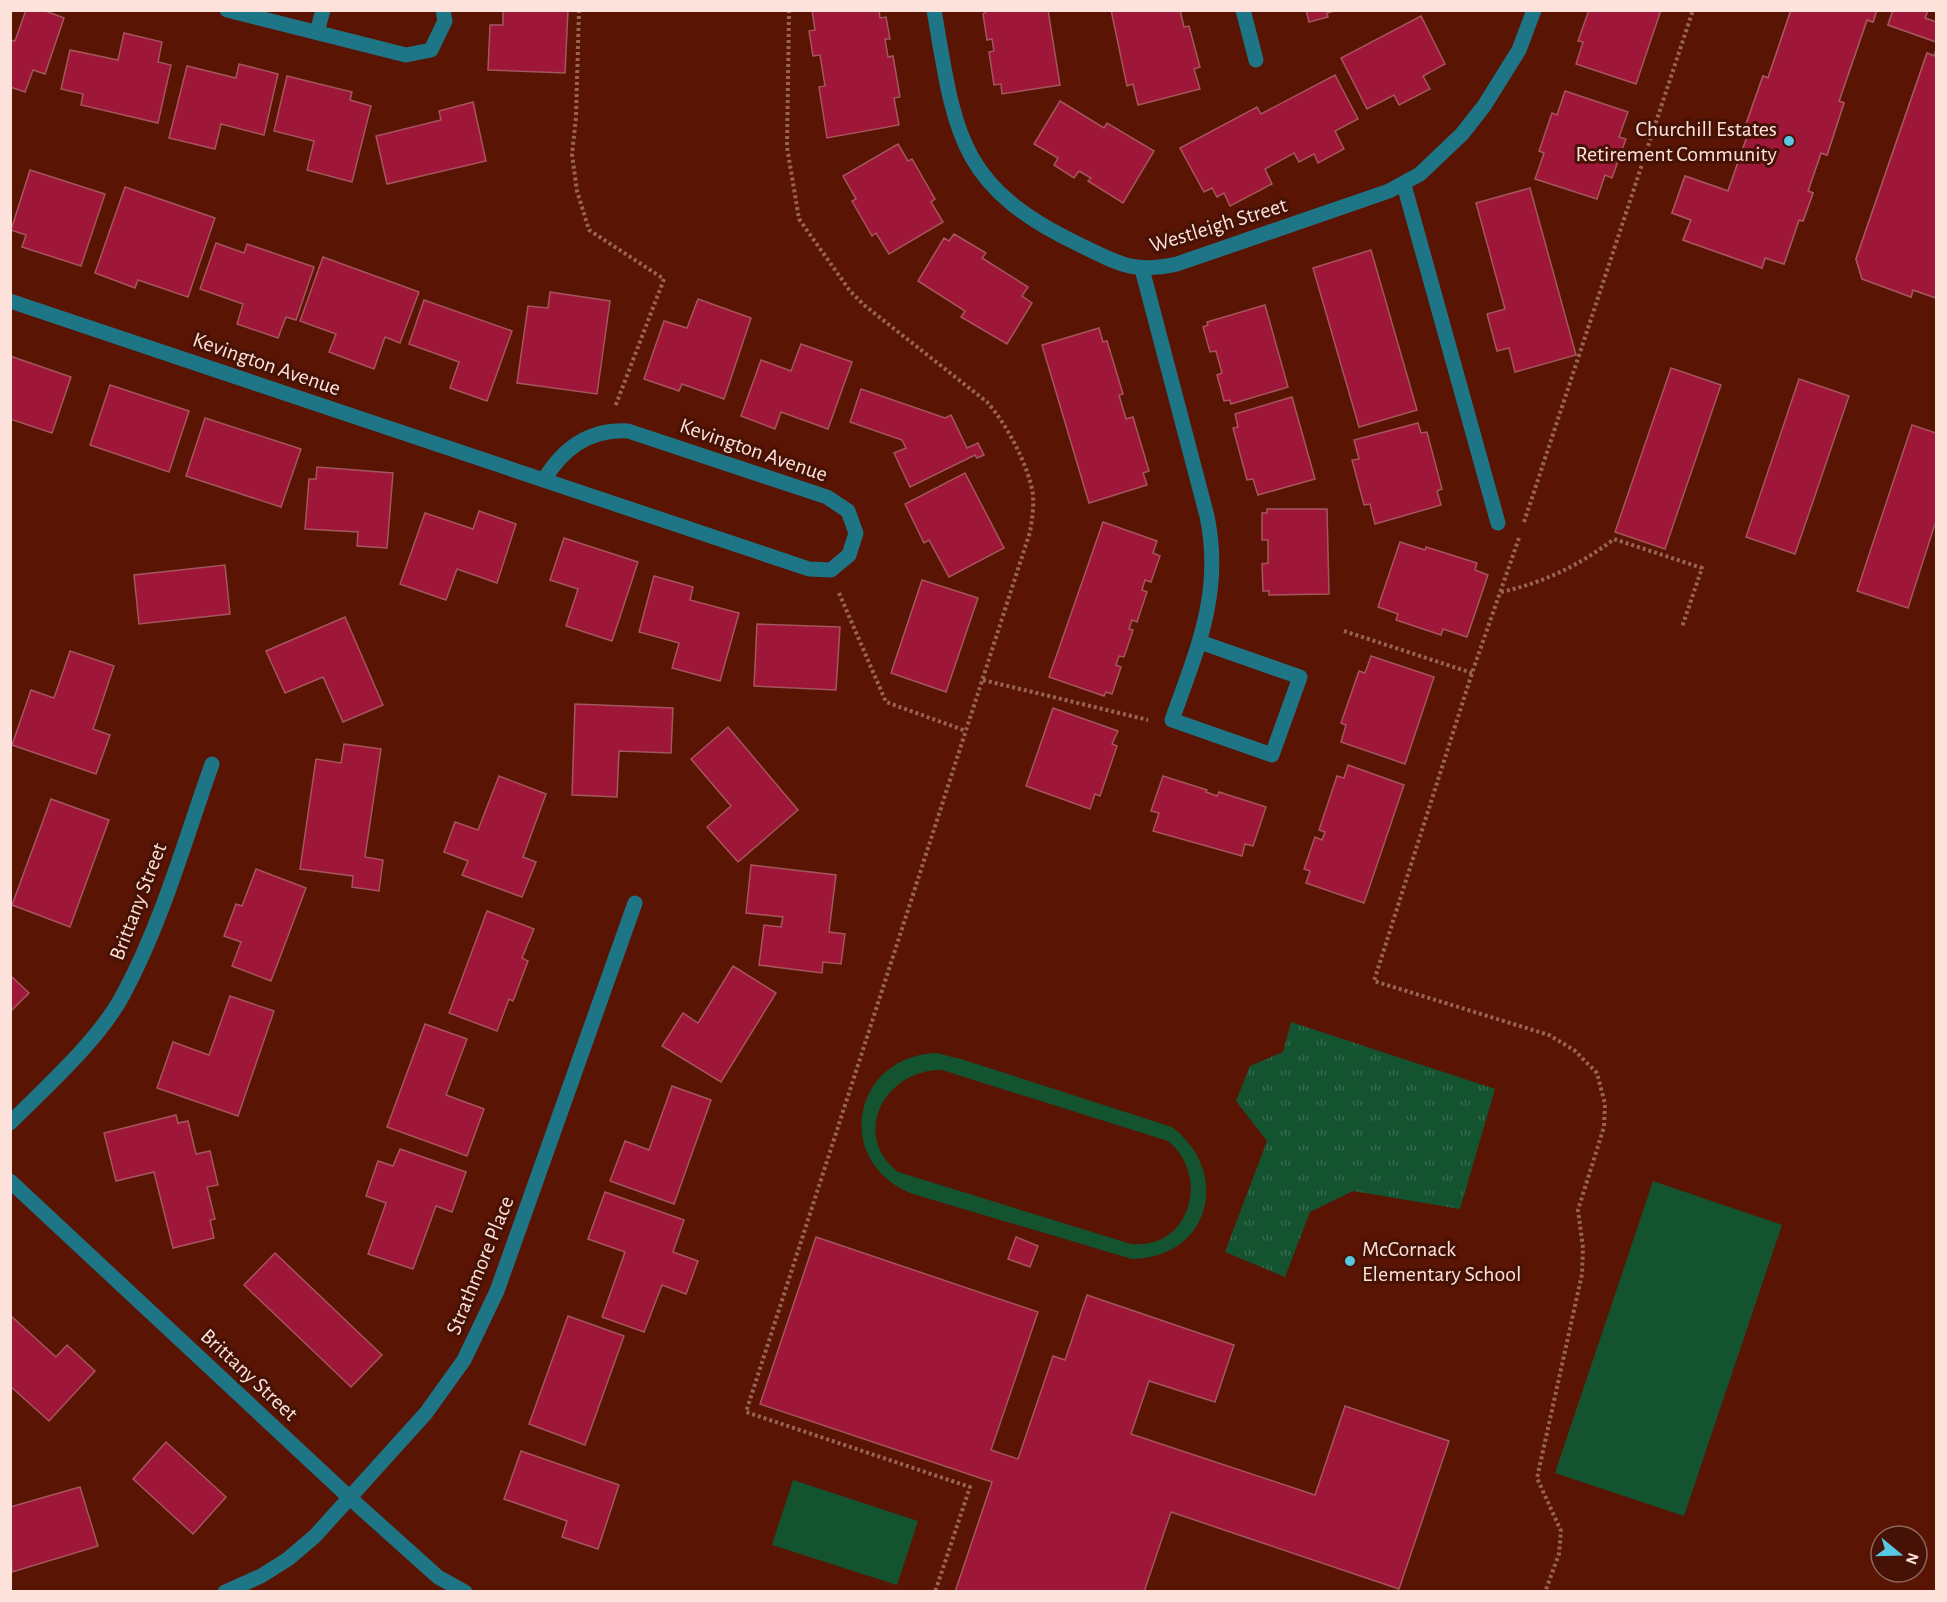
<svg xmlns="http://www.w3.org/2000/svg" width="1947" height="1602" font-family="'Alegreya Sans',sans-serif">
<defs>
<pattern id="park-tufts" width="24" height="20" patternUnits="userSpaceOnUse" patternTransform="scale(1.5)"><rect width="24" height="20" fill="#135330"/><path d="M3 7l-1-3M5 7V3M7 7l1-3M15 17l-1-3M17 17v-4M19 17l1-3" fill="none" stroke="#366b4d"/></pattern>
</defs>
<rect width="100%" height="100%" fill="#591403"/>
<!-- park -->
<polygon fill="url(#park-tufts)" points="1291,1022 1495,1089 1460,1209 1353,1191 1310,1212 1285,1277 1225,1252 1267,1141 1236,1101 1250,1066 1283,1052"/>
<!-- garden -->
<g fill="#135330" fill-rule="evenodd">
<path d="M936,1053L961,1059L1172,1127C1232,1173 1210,1258 1132,1259L913,1194C831,1162 853,1056 936,1053ZM942,1070L1168,1141C1211,1176 1190,1250 1131,1244L898,1172C850,1135 885,1069 942,1070Z"/>
<polygon points="1653,1181 1782,1225 1684,1516 1555,1473"/>
<polygon points="793,1480 918,1521 897,1585 772,1545"/>
</g>
<!-- building -->
<g fill="#9f1738" stroke="#a4555d" stroke-width="1.5">
<polygon points="26,10 43,10 64,18 45,74 33,70 25,92 10,87 10,40 15,41"/>
<polygon points="503,10 568,10 565,73 488,70 490,25 503,25"/>
<polygon points="812,10 879,10 880,18 886,17 890,39 885,39 888,57 893,56 900,97 894,98 899,125 827,138 819,87 825,86 820,55 813,56 809,31 815,30"/>
<polygon points="989,10 1048,10 1060,85 1002,94 1001,84 994,85 989,52 994,51 992,39 987,40 983,14"/>
<polygon points="1111,10 1180,10 1184,27 1189,26 1200,67 1194,69 1200,89 1138,105 1133,84 1127,86"/>
<polygon points="1306,10 1338,10 1327,13 1328,17 1309,22"/>
<polygon points="1589,10 1661,10 1636,84 1576,64 1583,42 1578,41"/>
<polygon points="1791,10 1877,10 1873,22 1867,20 1839,101 1844,103 1827,155 1821,153 1808,191 1813,193 1803,221 1799,220 1784,264 1765,258 1762,268 1683,240 1691,220 1672,213 1685,176 1728,191 1750,128 1745,127 1763,76 1768,78"/>
<polygon points="1791,10 1877,10 1873,22 1867,20 1839,101 1844,103 1827,155 1821,153 1808,191 1813,193 1803,221 1799,220 1784,264 1765,258 1762,268 1683,240 1691,220 1672,213 1685,176 1728,191 1750,128 1745,127 1763,76 1768,78"/>
<polygon points="1893,10 1928,10 1925,18 1936,22 1936,42 1888,25"/>
<polygon points="1893,10 1928,10 1925,18 1936,22 1936,42 1888,25"/>
<polygon points="1421,16 1445,64 1423,76 1430,89 1399,105 1394,95 1367,109 1341,58"/>
<polygon points="124,33 162,42 158,62 171,65 158,123 81,105 83,94 61,89 70,50 118,60"/>
<polygon points="1936,50 1936,298 1913,290 1911,297 1862,279 1856,259 1927,53 1934,56"/>
<polygon points="1936,50 1936,298 1913,290 1911,297 1862,279 1856,259 1927,53 1934,56"/>
<polygon points="239,64 278,74 264,135 221,124 215,149 169,138 187,66 236,78"/>
<polygon points="1335,75 1358,119 1335,131 1344,149 1318,163 1314,154 1299,162 1294,153 1265,169 1272,184 1230,206 1224,193 1217,197 1212,188 1204,192 1180,148 1257,107 1261,114"/>
<polygon points="287,76 352,92 350,100 371,106 352,182 307,170 314,141 274,131"/>
<polygon points="1565,91 1628,112 1619,137 1626,139 1612,178 1605,175 1597,199 1535,179 1544,153 1539,151 1552,113 1557,115"/>
<polygon points="1060,101 1104,128 1107,123 1154,151 1123,203 1088,181 1091,178 1079,171 1074,178 1054,165 1058,158 1034,144"/>
<polygon points="473,102 486,161 387,184 376,136 441,120 439,111"/>
<polygon points="898,144 908,161 912,159 935,199 931,202 943,222 889,254 876,233 872,236 852,201 856,199 843,176"/>
<polygon points="30,170 105,194 81,266 22,247 26,235 11,230"/>
<polygon points="125,187 215,218 188,297 138,280 135,288 95,273"/>
<polygon points="1530,188 1576,355 1515,372 1509,348 1497,351 1487,314 1505,309 1476,203"/>
<polygon points="954,234 986,253 982,258 1028,287 1022,296 1032,303 1007,344 961,317 965,311 918,281 944,238 949,241"/>
<polygon points="216,243 244,253 247,244 314,267 296,320 286,317 278,338 237,324 243,304 200,289"/>
<polygon points="1371,250 1417,410 1359,427 1313,268"/>
<polygon points="323,257 419,292 400,343 385,337 374,369 329,352 336,334 300,321"/>
<polygon points="550,292 610,301 597,394 517,383 528,306 548,308"/>
<polygon points="698,299 751,318 724,399 682,384 679,391 644,379 664,321 687,328"/>
<polygon points="424,300 512,331 487,401 450,388 459,362 409,344"/>
<polygon points="1265,305 1288,387 1231,404 1230,400 1224,401 1217,375 1222,373 1216,351 1210,352 1203,327 1208,325 1207,322"/>
<polygon points="1099,328 1103,342 1107,341 1123,394 1119,395 1126,419 1133,417 1149,471 1143,473 1147,485 1089,503 1042,345"/>
<polygon points="801,344 852,362 828,429 781,412 775,429 741,416 761,360 791,371"/>
<polygon points="10,356 71,377 52,433 10,419"/>
<polygon points="1671,368 1721,385 1665,549 1615,532"/>
<polygon points="1799,379 1849,396 1795,554 1746,537"/>
<polygon points="110,385 189,411 169,472 90,445"/>
<polygon points="861,389 945,418 951,415 967,448 978,443 984,455 977,458 975,455 910,487 894,453 906,448 902,440 850,422"/>
<polygon points="1292,397 1315,479 1258,495 1253,479 1247,480 1233,428 1238,427 1235,414"/>
<polygon points="205,418 301,449 281,507 186,476"/>
<polygon points="1418,423 1421,433 1427,432 1442,489 1437,491 1441,505 1375,524 1370,504 1364,505 1352,460 1359,459 1354,440"/>
<polygon points="1912,425 1936,433 1936,521 1908,608 1857,591"/>
<polygon points="317,467 393,473 387,548 357,546 358,532 305,529 309,479 316,479"/>
<polygon points="965,473 1004,548 949,577 929,540 924,543 905,504"/>
<polygon points="1267,509 1327,509 1329,594 1269,595 1269,591 1263,591 1262,564 1268,563 1268,540 1262,540 1262,513 1267,513"/>
<polygon points="479,511 516,524 497,583 457,569 446,600 400,584 425,513 473,529"/>
<polygon points="1103,522 1157,541 1153,553 1160,556 1151,582 1145,580 1142,590 1147,592 1137,622 1132,620 1129,629 1133,630 1124,657 1119,656 1116,665 1121,667 1112,694 1106,692 1104,696 1049,677"/>
<polygon points="564,538 638,562 612,641 566,626 578,589 550,580"/>
<polygon points="1400,542 1425,550 1426,547 1477,563 1475,570 1488,575 1467,637 1443,629 1441,635 1396,620 1398,614 1378,607"/>
<polygon points="225,565 230,614 139,624 134,575"/>
<polygon points="654,576 693,587 690,600 739,613 720,681 672,668 679,643 639,632"/>
<polygon points="922,580 978,598 946,692 891,673"/>
<polygon points="345,617 383,705 343,722 323,677 285,693 266,651"/>
<polygon points="757,624 840,627 836,690 754,686"/>
<polygon points="70,651 114,666 93,729 110,735 96,774 12,745 31,690 54,698"/>
<polygon points="1371,656 1434,677 1405,764 1341,742 1346,725 1341,723 1359,671 1365,673"/>
<polygon points="575,704 673,708 671,753 619,751 617,797 572,795"/>
<polygon points="1053,708 1118,731 1112,744 1117,746 1100,796 1095,794 1090,809 1026,786"/>
<polygon points="728,727 798,810 738,862 707,827 731,806 691,759"/>
<polygon points="344,744 381,749 365,857 383,860 379,891 352,887 353,876 300,869 316,759 341,763"/>
<polygon points="1348,765 1404,785 1364,903 1306,883 1310,871 1304,869 1315,837 1322,840 1325,832 1319,830 1337,776 1344,778"/>
<polygon points="499,776 546,794 523,857 536,862 522,897 462,875 468,861 444,852 455,822 478,830"/>
<polygon points="1163,776 1207,790 1206,792 1217,796 1219,792 1266,807 1253,846 1245,844 1242,856 1153,831 1159,813 1151,811"/>
<polygon points="51,799 109,820 70,927 12,905"/>
<polygon points="751,865 836,875 829,932 845,934 841,964 823,962 822,973 759,965 764,925 781,927 783,917 746,913"/>
<polygon points="256,869 306,888 271,981 232,966 241,942 224,936 236,904 242,906"/>
<polygon points="487,911 534,929 522,958 528,961 513,1001 509,999 497,1031 449,1013"/>
<polygon points="733,966 776,993 721,1082 662,1046 683,1013 698,1023"/>
<polygon points="10,975 29,993 10,1012"/>
<polygon points="230,996 274,1011 238,1116 157,1088 173,1042 209,1055"/>
<polygon points="425,1024 467,1039 446,1095 484,1109 467,1156 387,1127"/>
<polygon points="672,1086 711,1100 674,1204 610,1181 625,1141 649,1150"/>
<polygon points="176,1115 178,1123 188,1121 196,1154 210,1151 218,1185 207,1187 215,1219 210,1220 214,1238 173,1248 154,1172 116,1181 104,1133"/>
<polygon points="400,1149 466,1172 452,1212 436,1206 413,1269 368,1254 386,1203 366,1196 378,1161 393,1166"/>
<polygon points="605,1192 684,1220 673,1252 698,1261 686,1294 662,1285 644,1332 602,1317 625,1252 588,1239"/>
<polygon points="816,1237 1038,1312 991,1450 1018,1459 1053,1356 1065,1360 1087,1295 1234,1345 1215,1402 1149,1381 1131,1434 1315,1495 1345,1406 1449,1441 1399,1589 1171,1512 1144,1592 955,1592 992,1482 760,1404"/>
<polygon points="1016,1237 1038,1246 1030,1267 1008,1259"/>
<polygon points="275,1253 382,1355 351,1387 244,1285"/>
<polygon points="10,1315 56,1357 67,1345 95,1371 49,1421 10,1386"/>
<polygon points="568,1316 624,1336 585,1445 529,1424"/>
<polygon points="166,1442 226,1497 193,1534 133,1479"/>
<polygon points="521,1451 619,1485 598,1549 562,1537 567,1521 504,1499"/>
<polygon points="80,1487 98,1546 12,1572 10,1507"/>
</g>
<g fill="none" stroke-linecap="round" stroke-linejoin="round">
<!-- path -->
<g stroke="#996457" stroke-width="4" stroke-dasharray="3 3" stroke-linecap="butt">
<polyline points="579,10 576,117 572,154 577,191 589,230 664,279 615,407"/>
<path d="M789,10L787,147L799,219L850,291L864,305L987,402C1006,423 1029,466 1033,495C1034,508 1032,520 1030,532L746,1412L970,1487L935,1592"/>
<polyline points="1524,522 1693,10"/>
<polyline points="1519,538 1472,673 1374,981 1549,1035 1574,1050 1597,1073 1605,1104 1604,1127 1578,1210 1583,1248 1582,1274 1537,1478 1561,1531 1559,1554 1545,1592"/>
<path d="M1501,592C1543,583 1580,565 1614,539L1702,568L1682,627"/>
<polyline points="839,593 886,702 966,731"/>
<polyline points="1344,631 1472,673"/>
<polyline points="983,680 1148,720"/>
</g>
<!-- minor -->
<g stroke="#1e7586" stroke-width="15">
<polyline points="227,10 406,55 431,50 445,21 443,10"/>
<path d="M934,10C955,132 957,186 1078,244C1118,263 1132,274 1177,264L1389,191L1420,174L1462,134L1484,106L1519,50L1534,10"/>
<polyline points="1243,10 1256,60"/>
<polyline points="317,32 323,10"/>
<polyline points="1404,185 1498,523"/>
<path d="M1142,269L1207,516C1223,592 1197,650 1172,720L1272,755L1300,677L1200,642"/>
<path d="M10,301L809,569L831,570L849,555L856,533L848,511L827,497L628,431C590,429 563,448 544,480"/>
<path d="M10,1123C46,1087 101,1038 124,993C162,922 185,840 212,764"/>
<polyline points="10,1181 350,1498 438,1577 465,1592"/>
<polyline points="225,1592 261,1576 288,1559 315,1536 426,1413 464,1360 497,1291 635,903"/>
</g>
</g>
<!-- markers -->
<g fill="#57c9e2" stroke="#461206" stroke-width="2">
<circle cx="1789" cy="141" r="6"/>
<circle cx="1350" cy="1261" r="6"/>
</g>
<g text-anchor="middle" stroke-width="6" stroke-linejoin="round" paint-order="stroke">
<!-- poi labels -->
<g font-size="22" fill="#fde2db" stroke="#461206" text-anchor="end">
<text x="1777" y="136">Churchill Estates<tspan x="1777" dy="25">Retirement Community</tspan></text>
<text x="1362" y="1256" text-anchor="start">McCornack<tspan x="1362" dy="25">Elementary School</tspan></text>
</g>
<!-- street labels -->
<g font-size="22" fill="#fde2db" stroke="#461206">
<text transform="translate(1218 224) rotate(-17)" y="8">Westleigh Street</text>
<text transform="translate(267 363) rotate(19)" y="8">Kevington Avenue</text>
<text transform="translate(754 449) rotate(19)" y="8">Kevington Avenue</text>
<text transform="translate(137 901) rotate(-69)" y="8">Brittany Street</text>
<text transform="translate(479 1265) rotate(-68)" y="8">Strathmore Place</text>
<text transform="translate(250 1374) rotate(43)" y="8">Brittany Street</text>
</g>
</g>
<!-- border -->
<rect width="1947" height="1602" fill="none" stroke="#fde2db" stroke-width="24"/>
<!-- north arrow -->
<g transform="translate(1899 1554) rotate(109)"><circle r="28" fill="#461206" stroke="#8f655b" stroke-width="1.5"/>
<path d="M0-4.5L10 22L0 15L-10 22Z" fill="#57c9e2"/>
<text y="-9" font-size="16" font-weight="bold" text-anchor="middle" fill="#fde2db">N</text>
</g>
</svg>
